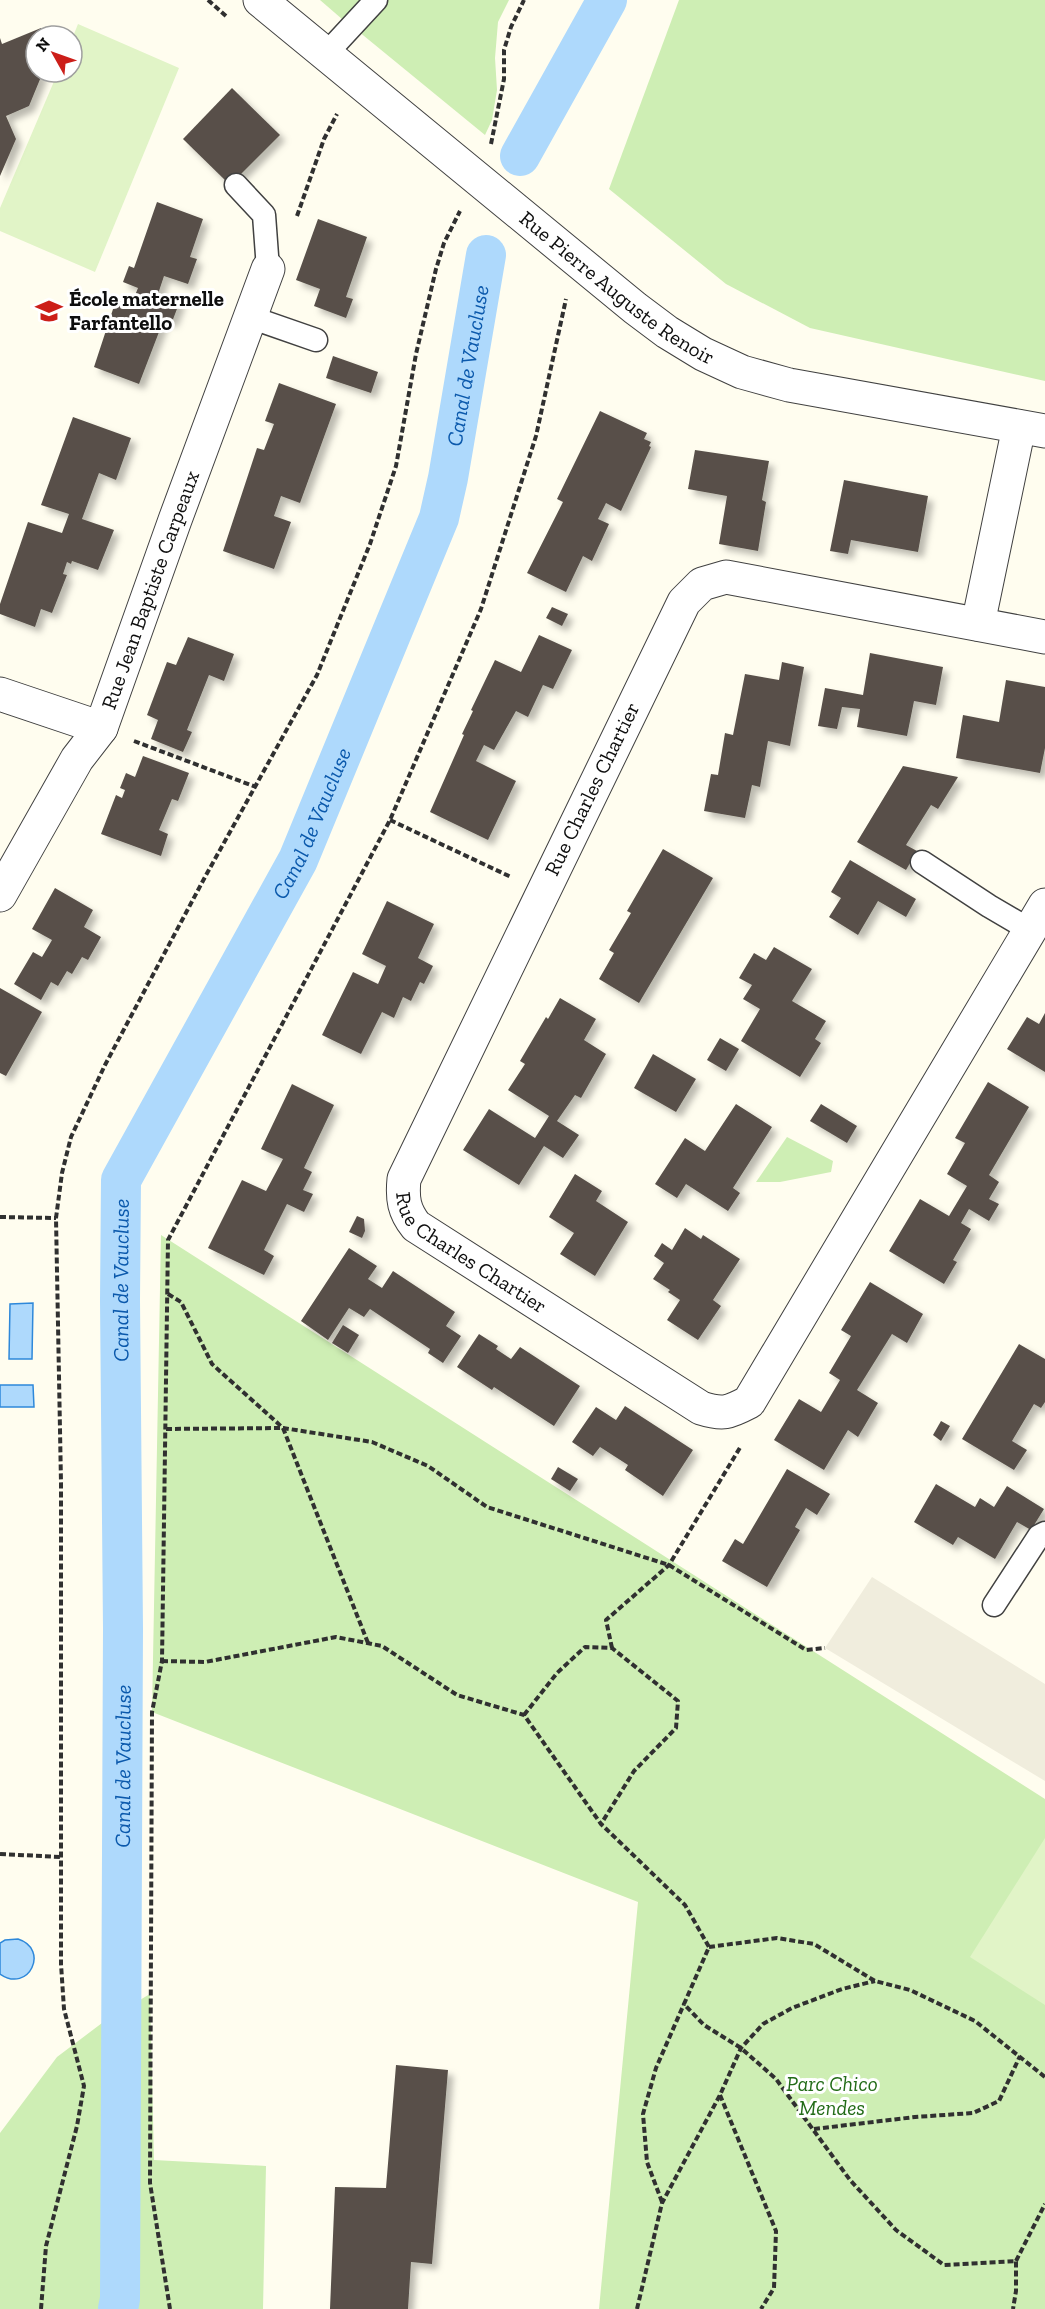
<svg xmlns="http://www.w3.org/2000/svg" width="1045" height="2309" font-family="'Zilla Slab',serif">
<defs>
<filter id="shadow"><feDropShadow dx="5.5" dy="5.5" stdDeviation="3" flood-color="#0004"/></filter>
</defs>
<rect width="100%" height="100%" fill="#fffdef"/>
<!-- green -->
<g fill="#ceeeb4">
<polygon points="320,0 365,0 342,19"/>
<polygon points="384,0 509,0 498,22 495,58 497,90 492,120 485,135 358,31"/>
<polygon points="679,0 1045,0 1045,381 810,328 726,284 609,189"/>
<polygon points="787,1137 833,1161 831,1172 780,1182 756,1182"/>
<polygon points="161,1235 1045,1799 1045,2309 599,2309 638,1902 152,1712"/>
<polygon points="150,1994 154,2160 266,2166 263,2309 0,2309 0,2133 57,2057 106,2020"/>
</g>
<!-- pitch -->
<g fill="#e1f4c7">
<polygon points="78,24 179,68 95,272 0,231 0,208 58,72 72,72 72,39"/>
<polygon points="1045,1838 1045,2005 970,1957"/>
</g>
<!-- plaza -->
<polygon fill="#f0eddd" points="872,1577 1045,1684 1045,1781 825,1648"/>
<!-- water -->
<g fill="#aed9fc" stroke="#2e88da" stroke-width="1.5">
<polygon points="33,1303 32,1359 9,1359 10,1304"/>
<polygon points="0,1385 33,1385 34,1407 0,1407"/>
<path d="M18,1939C50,1949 29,1994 0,1974V1943L5,1940Z"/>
</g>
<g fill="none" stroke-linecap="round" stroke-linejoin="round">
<!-- canal -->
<g stroke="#aed9fc" stroke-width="40">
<polyline points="520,156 607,0"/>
<path id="s1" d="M118,2309L120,2299L123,1629L120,1300L121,1180L298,860L439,518L448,478L486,255"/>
</g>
</g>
<!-- building -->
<g fill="#585049" filter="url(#shadow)">
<polygon points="41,28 44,36 36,36 36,72 43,72 29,106 6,116 16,139 0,176 0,38 2,44"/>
<polygon points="232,88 280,135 230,185 183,139"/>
<polygon points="157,202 203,219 190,257 197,259 188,284 164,276 158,294 180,301 172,322 164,319 139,384 94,367 116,300 131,305 138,288 123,282 129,266 134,268"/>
<polygon points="318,219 367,237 346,297 353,299 346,318 314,306 320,289 296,280"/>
<polygon points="333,356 378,372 371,393 326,378"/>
<polygon points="279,383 336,404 300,503 281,496 274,516 291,522 274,569 223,551 257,448 264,450 274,424 265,421"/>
<polygon points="600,411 647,433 644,439 651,442 649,446 651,447 621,511 606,503 598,519 609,524 592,561 583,556 566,592 527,573 563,502 557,499"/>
<polygon points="73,417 131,438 116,480 99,473 82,519 114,530 98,570 72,561 71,564 67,562 63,574 67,575 52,613 41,609 35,627 0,614 0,604 28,522 62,533 69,514 41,505"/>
<polygon points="695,450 769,461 762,500 766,502 758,551 719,544 727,496 688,489"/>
<polygon points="844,480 928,496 918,552 851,540 848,554 830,551"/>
<polygon points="552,607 568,614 562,626 546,618"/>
<polygon points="539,635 572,650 553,689 543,685 528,717 516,711 494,750 484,745 476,761 516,781 488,840 430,812 464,735 462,734 473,711 471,710 495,660 521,672"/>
<polygon points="188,637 234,654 224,681 209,675 187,730 192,732 183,752 151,739 158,720 147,715 167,662 176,665"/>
<polygon points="870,653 943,667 936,705 914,701 907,736 857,727 860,709 842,707 837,729 818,726 825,688 863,695"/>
<polygon points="782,662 804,667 790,746 768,741 760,787 752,785 745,818 704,811 711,774 718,775 725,733 733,735 745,674 779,680"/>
<polygon points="1006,680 1045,687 1045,748 1040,773 956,758 963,715 999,722"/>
<polygon points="143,756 189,773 178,801 172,799 159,830 168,834 161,856 101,834 116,795 122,798 125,790 120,788 126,773 135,777"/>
<polygon points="903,766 958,777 938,809 931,805 906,845 917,851 906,870 857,842"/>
<polygon points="663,849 713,878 639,1003 599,979 614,953 609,950 631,913 627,911"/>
<polygon points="850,860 916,899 906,917 878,901 858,935 829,917 841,898 831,892"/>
<polygon points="55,888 93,910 84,927 101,937 88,960 82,957 72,974 67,971 58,986 51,982 41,1000 14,984 33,952 42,957 52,940 32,929"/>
<polygon points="387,901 434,924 418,958 433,966 424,984 420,982 411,1001 403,997 394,1018 382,1012 361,1054 322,1035 353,972 378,984 386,966 362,954"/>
<polygon points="774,947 812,969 792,1001 826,1021 815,1039 821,1043 800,1077 741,1041 760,1009 743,999 752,985 739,978 754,953 766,960"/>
<polygon points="0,988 42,1012 6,1076 0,1073"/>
<polygon points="560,998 596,1019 584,1040 606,1054 581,1098 575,1095 557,1121 579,1135 563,1158 544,1146 519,1185 463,1150 489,1109 535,1138 549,1116 508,1090 525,1064 520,1061 546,1017 548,1019"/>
<polygon points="1045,1013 1045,1072 1007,1049 1027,1017 1039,1024"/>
<polygon points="720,1038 739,1049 726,1071 707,1060"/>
<polygon points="653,1054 696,1079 676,1112 634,1088"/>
<polygon points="988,1082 1029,1107 989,1175 999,1182 989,1199 999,1204 989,1221 969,1209 961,1223 971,1229 953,1260 957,1262 944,1284 889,1251 920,1199 949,1216 967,1186 947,1174 965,1143 955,1138"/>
<polygon points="292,1084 334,1105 304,1168 312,1172 303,1190 313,1194 304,1212 287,1204 264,1250 274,1256 264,1275 208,1248 242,1180 266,1191 274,1176 283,1159 261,1149"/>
<polygon points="736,1104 772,1127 733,1188 740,1193 728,1211 686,1184 677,1198 655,1184 685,1138 705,1151"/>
<polygon points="821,1104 857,1126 847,1143 810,1121"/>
<polygon points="575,1174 602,1191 596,1201 628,1222 595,1276 560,1254 574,1233 549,1217"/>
<polygon points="357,1216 364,1219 365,1231 362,1238 349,1232"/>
<polygon points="685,1228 701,1239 703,1235 740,1259 713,1300 721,1306 698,1340 667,1320 680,1300 668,1292 670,1290 653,1279 664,1263 654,1256 662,1243 672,1250"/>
<polygon points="349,1248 377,1266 368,1279 382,1288 393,1271 455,1312 446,1326 461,1336 443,1363 428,1353 430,1349 370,1309 364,1317 349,1308 328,1340 301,1321"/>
<polygon points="870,1282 923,1314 907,1343 892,1334 857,1390 878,1403 858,1437 848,1430 824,1470 774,1440 799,1399 821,1412 840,1380 829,1373 851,1336 841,1330"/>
<polygon points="343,1325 359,1335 348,1353 332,1343"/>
<polygon points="479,1334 498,1346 496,1349 511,1359 520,1347 580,1386 554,1426 494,1387 492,1390 457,1367"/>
<polygon points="1019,1344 1045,1359 1045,1402 1041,1408 1034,1404 1012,1441 1027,1450 1014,1470 962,1439"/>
<polygon points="625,1406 693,1450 663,1496 625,1470 628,1465 600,1447 593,1456 572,1442 596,1407 616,1420"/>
<polygon points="941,1421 950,1426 941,1441 933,1435"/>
<polygon points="558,1467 578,1479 570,1491 551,1479"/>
<polygon points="787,1469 830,1494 817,1515 806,1508 795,1527 800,1530 767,1587 722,1561 735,1539 743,1544"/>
<polygon points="936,1484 975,1507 980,1498 994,1507 1007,1486 1044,1509 1031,1530 1017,1522 995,1559 958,1537 953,1545 914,1522"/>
<polygon points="396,2065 448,2070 432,2264 411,2262 408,2309 330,2309 335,2187 386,2188"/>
</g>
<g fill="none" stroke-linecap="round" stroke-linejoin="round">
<defs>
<g id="service">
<polyline points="326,54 376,0"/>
<polyline points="236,185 264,215 268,269"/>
<polyline points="250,317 316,340"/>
<polyline points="922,862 989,906 1030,930"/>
<polyline points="994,1605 1039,1536 1045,1533"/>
</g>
<g id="minor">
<path id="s2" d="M260,0L635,308L667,332L703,354L742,372L789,385L1045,431"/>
<polyline points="978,624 1019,427"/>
<path id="s3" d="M1045,637L726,577L702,584L684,602L404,1179C402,1199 404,1211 416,1226L701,1408C723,1415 728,1413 749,1402L1045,905"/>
<polyline points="0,694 101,728"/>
<path id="s4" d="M0,895L77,759L101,728L175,520L268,269"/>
</g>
</defs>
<!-- service casing -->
<use href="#service" stroke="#414141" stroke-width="25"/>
<!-- minor casing -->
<use href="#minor" stroke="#414141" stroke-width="35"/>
<!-- path -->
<g stroke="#303030" stroke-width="4" stroke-dasharray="6 3" stroke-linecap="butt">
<polyline points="208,0 226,16"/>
<polyline points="491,144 504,79 504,50 511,27 524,0"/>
<polyline points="297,216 324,139 337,114"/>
<polyline points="134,741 256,787"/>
<polyline points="390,820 511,877"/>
<polyline points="0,1217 56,1218"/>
<polyline points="168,1294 181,1302 212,1364 283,1428 372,1442 428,1466 487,1507 669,1565 806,1650 825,1648"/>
<polyline points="166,1429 283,1428 368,1643"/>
<polyline points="612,1648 606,1620 669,1565 741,1446"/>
<polyline points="162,1661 205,1662 336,1637 382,1646 457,1695 524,1715 601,1824 685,1905 709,1947 684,2004 704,2025 741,2048 776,2079 850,2180 896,2230 944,2265 1016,2261 1016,2291 1013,2309"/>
<polyline points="524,1715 557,1673 585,1647 612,1648 678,1701 676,1728 634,1771 601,1824"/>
<polyline points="0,1854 61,1857"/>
<polyline points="709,1947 777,1938 814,1944 875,1981 910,1990 975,2021 1045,2077"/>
<polyline points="720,2095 776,2231 774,2288 761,2309"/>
<polyline points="814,2129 915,2117 973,2113 999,2101 1020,2056"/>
<polyline points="662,2202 647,2162 643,2114 656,2068 684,2004"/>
<polyline points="1016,2261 1045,2204"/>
<polyline points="41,2309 46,2246 77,2126 84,2086 64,2009 61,1964 61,1483 56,1218 62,1173 71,1137 105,1065 205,877 317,675 370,544 396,466 416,354 436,269 444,243 460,211"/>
<polyline points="170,2309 150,2183 152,1712 162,1661 168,1240 390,820 481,609 536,436 566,299"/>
<polyline points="637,2309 662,2203 720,2095 741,2048 763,2024 792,2008 842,1989 875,1981"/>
</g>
<!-- service -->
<use href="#service" stroke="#fff" stroke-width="22"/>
<!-- minor -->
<use href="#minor" stroke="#fff" stroke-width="33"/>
</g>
<!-- icons -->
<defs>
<symbol id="school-bare" viewBox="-9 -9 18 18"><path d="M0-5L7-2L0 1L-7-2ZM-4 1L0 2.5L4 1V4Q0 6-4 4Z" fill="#cc1e19" stroke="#fff" stroke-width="2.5" paint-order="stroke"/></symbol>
</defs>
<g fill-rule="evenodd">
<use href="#school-bare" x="30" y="292" width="38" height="38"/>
</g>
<g text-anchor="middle" stroke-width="6" stroke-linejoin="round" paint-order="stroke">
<!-- street labels -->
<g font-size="21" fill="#0e0e0e" stroke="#fff">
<text dy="7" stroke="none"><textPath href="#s2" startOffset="459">Rue Pierre Auguste Renoir</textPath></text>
<text dy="7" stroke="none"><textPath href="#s4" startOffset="342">Rue Jean Baptiste Carpeaux</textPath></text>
<text transform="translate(592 789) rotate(-64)" y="7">Rue Charles Chartier</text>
<text dy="7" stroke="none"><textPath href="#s3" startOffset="1124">Rue Charles Chartier</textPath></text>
</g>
<!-- poi labels -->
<g font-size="21" font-weight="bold" fill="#0e0e0e" stroke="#fff" text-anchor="start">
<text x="69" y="306">École maternelle<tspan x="69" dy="24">Farfantello</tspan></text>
</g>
<!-- park labels -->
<g font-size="21" font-style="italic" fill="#236c18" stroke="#fff">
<text x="832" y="2091">Parc Chico<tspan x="832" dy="24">Mendes</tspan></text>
</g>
<!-- water labels -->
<g font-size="22" font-style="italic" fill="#0b59ac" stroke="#fff">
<text dy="8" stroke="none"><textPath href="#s1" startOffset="2020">Canal de Vaucluse</textPath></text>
<text dy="8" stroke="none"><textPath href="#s1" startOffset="1534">Canal de Vaucluse</textPath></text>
<text dy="8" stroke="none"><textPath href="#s1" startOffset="1029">Canal de Vaucluse</textPath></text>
<text dy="8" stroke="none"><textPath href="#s1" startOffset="543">Canal de Vaucluse</textPath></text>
</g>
</g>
<!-- north arrow -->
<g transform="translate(54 54) rotate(310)"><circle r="28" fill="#ffffff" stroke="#9f9f9f" stroke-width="1.5"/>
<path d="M0-4.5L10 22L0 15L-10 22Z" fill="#cc1e19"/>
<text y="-9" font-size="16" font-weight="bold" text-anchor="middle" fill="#0e0e0e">N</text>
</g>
</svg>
